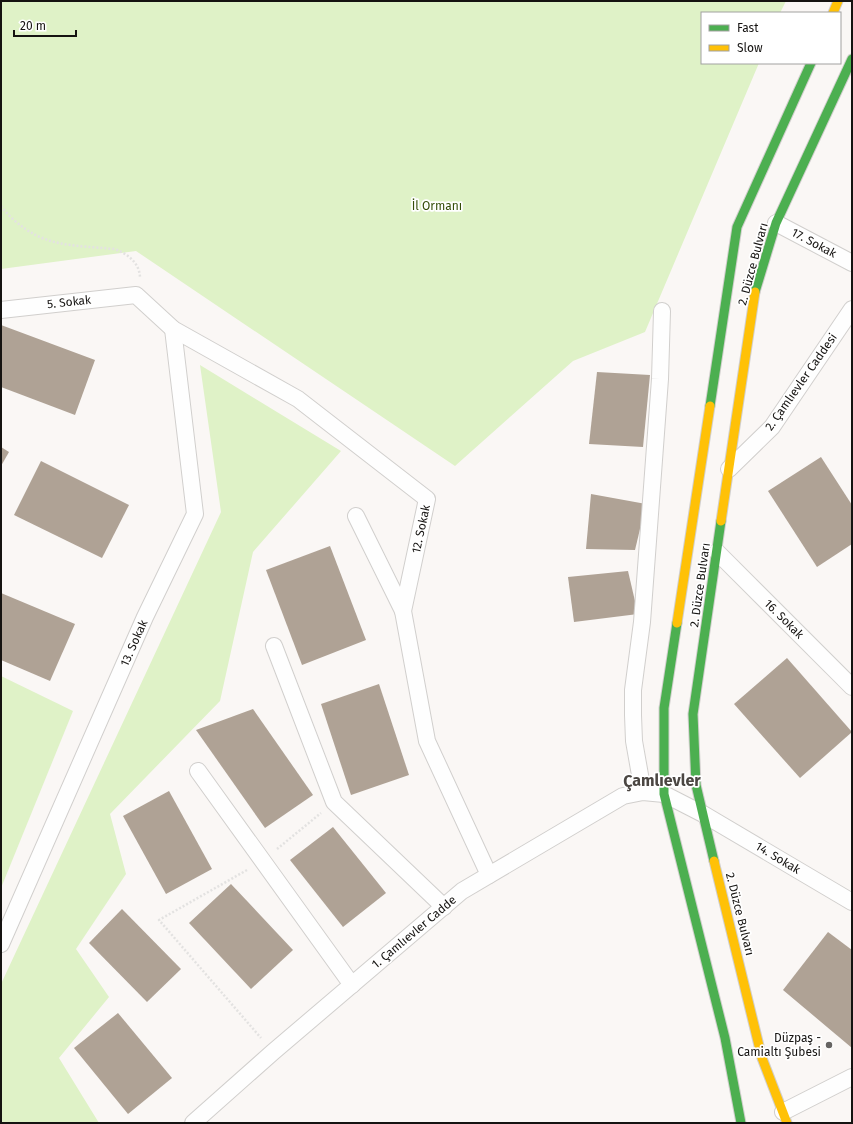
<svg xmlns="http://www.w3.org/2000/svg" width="853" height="1124" font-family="'Fira Sans',sans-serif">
<rect width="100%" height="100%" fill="#faf7f5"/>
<!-- green -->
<g fill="#dff2c7">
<polygon points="1,1 786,1 780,13 702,13 702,63 759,63 645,332 573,361 455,466 136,251 1,269"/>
<polygon points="200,365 341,451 253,552 220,701 110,814 126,874 76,949 109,997 59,1058 99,1123 1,1123 1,984 221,512"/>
<polygon points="1,676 73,711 1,888"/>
</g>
<!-- building -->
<g fill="#afa295">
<polygon points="1,325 95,360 75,415 1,387"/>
<polygon points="597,372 650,375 643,447 589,444"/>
<polygon points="1,447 9,452 1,466"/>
<polygon points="821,457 852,505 852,544 817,567 768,491"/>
<polygon points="41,461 129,505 102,558 14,515"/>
<polygon points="591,494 646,504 635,550 586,549"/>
<polygon points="330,546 366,640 302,665 266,570"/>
<polygon points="628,571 638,614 574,622 568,577"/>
<polygon points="1,593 75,624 50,681 1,660"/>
<polygon points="787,658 852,732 800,778 734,704"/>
<polygon points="379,684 409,775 351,795 321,704"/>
<polygon points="253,709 313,795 265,828 196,730"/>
<polygon points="169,791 212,869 166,894 123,816"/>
<polygon points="333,827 386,893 343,927 290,860"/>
<polygon points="231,884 293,950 251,989 189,923"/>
<polygon points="122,909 181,969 147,1002 89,943"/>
<polygon points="828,932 852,950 852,1048 783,990"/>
<polygon points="118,1013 172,1078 128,1114 74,1048"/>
</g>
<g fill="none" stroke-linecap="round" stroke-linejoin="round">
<defs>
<g id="street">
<polyline points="776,223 852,263"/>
<polyline points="1,310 136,295 173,329 298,399 427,499 403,611 427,741 489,875"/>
<polyline points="729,469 772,427 852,309"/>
<polyline points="356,516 403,611"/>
<polyline points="717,552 852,687"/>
<polyline points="274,646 334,802 444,907"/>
<polyline points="198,771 352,985"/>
<polyline points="643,792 634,741 633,715 633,690 642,622 660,379 662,311"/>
<polyline points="1,944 145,617 195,514 173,329"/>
<polyline points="783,1112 852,1077"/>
<polyline points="193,1123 273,1052 462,891 623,796 643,792 664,794 703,814 852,902"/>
</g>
<g id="fast">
<polyline points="755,292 776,223 852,59"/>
<polyline points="710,406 737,227 811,63"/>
<polyline points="677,623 664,708 664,794 725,1038 741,1123"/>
<polyline points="714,861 696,785 693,714 721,521"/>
</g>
<g id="slow">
<polyline points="833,13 838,1"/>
<polyline points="721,521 755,292"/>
<polyline points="677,623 710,406"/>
<polyline points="714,861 762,1058 787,1123"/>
</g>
</defs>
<!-- street casing -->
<use href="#street" stroke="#d1cfcd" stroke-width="18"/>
<!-- fast casing -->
<use href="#fast" stroke="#d1cfcd" stroke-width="11"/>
<!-- slow casing -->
<use href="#slow" stroke="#d1cfcd" stroke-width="11"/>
<!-- path -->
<g stroke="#e3e2e1" stroke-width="2.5" stroke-dasharray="2 2" stroke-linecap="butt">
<path d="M1,206C5,211 9,216 14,220C45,248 75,245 114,249C127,253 140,263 140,278"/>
<polyline points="277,849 321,813"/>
<polyline points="247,870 159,920 261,1038"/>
</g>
<!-- street -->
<use href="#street" stroke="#fefefe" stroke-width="16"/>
<!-- fast -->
<use href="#fast" stroke="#4caf50" stroke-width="9"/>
<!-- slow -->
<use href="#slow" stroke="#ffc107" stroke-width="9"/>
</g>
<!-- markers -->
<circle fill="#656361" stroke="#fff" stroke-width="1.5" cx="829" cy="1045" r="4"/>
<g text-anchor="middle" stroke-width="3.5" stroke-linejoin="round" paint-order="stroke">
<!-- park labels -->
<g font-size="12" fill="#354e09" stroke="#fff">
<text x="437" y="210">İl Ormanı</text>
</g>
<!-- street labels -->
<g font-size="12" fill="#151311" stroke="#fff">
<text transform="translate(814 243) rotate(28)" y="4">17. Sokak</text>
<text transform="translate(753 264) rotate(-75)" y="4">2. Düzce Bulvarı</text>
<text transform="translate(69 302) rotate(-6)" y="4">5. Sokak</text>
<text transform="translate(801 382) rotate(-55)" y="4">2. Çamlıevler Caddesi</text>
<text transform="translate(421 529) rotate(-78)" y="4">12. Sokak</text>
<text transform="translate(700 585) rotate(-82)" y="4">2. Düzce Bulvarı</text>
<text transform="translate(784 619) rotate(45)" y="4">16. Sokak</text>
<text transform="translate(134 643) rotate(-66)" y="4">13. Sokak</text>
<text transform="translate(778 858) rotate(31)" y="4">14. Sokak</text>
<text transform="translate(740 914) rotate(76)" y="4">2. Düzce Bulvarı</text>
<text transform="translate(414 932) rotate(-40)" y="4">1. Çamlıevler Cadde</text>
</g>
<!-- poi labels -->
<g font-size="12" fill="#151311" stroke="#fff" text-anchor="end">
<text x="821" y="1042">Düzpaş -<tspan x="821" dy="14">Camialtı Şubesi</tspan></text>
</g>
<!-- district labels -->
<g font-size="16" font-weight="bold" fill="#4b4642" stroke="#fff">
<text x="662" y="786">Çamlıevler</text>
</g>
</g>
<!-- border -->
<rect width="853" height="1124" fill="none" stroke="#151311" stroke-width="4"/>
<!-- legend -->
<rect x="701" y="12" width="140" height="52" fill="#ffffff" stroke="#a1a1a0"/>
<rect x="709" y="25" width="20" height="6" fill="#4caf50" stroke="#a1a1a0"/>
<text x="737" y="32" font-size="12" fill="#151311">Fast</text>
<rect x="709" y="45" width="20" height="6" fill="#ffc107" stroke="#a1a1a0"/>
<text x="737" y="52" font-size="12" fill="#151311">Slow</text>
<!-- scale -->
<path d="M14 30v6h62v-6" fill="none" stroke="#151311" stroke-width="2"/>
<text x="20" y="30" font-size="12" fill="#151311" stroke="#ffffff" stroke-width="3" paint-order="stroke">20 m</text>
</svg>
